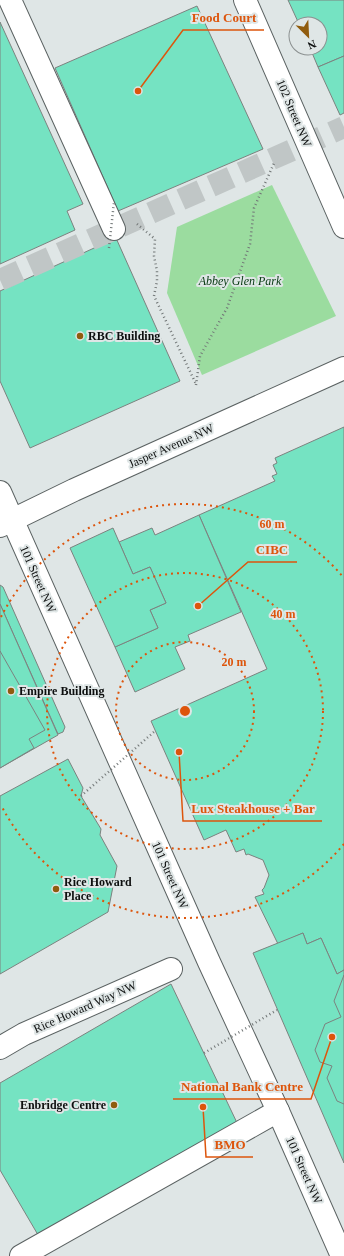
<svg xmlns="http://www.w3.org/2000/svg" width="344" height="1256" font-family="'Times New Roman',serif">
<rect width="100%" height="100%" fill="#dfe6e6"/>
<!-- green -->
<polygon fill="#9bdc9f" points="272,185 336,316 202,375 167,293 177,227"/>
<!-- building -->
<g fill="#75e3c2" stroke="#7c827f">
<polygon points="288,0 344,0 344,56 318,67 310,48 320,48 320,24 299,24"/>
<polygon points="197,6 263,149 118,211 55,68"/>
<polygon points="0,22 83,204 67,211 75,230 0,264"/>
<polygon points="344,56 344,113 340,115 318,67"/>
<polygon points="116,238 180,381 30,448 0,381 0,291"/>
<polygon points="344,427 344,970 337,974 321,938 307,944 303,933 278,944 255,897 264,894 262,890 264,888 269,875 263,860 248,854 246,855 244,849 236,852 226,830 204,840 151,721 267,669 199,515 275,481 272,476 277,474 273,465 277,463 275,458"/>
<polygon points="199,515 241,612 188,635 190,641 175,647 185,669 135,692 115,647 158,628 150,610 166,603 150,567 133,574 119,542 152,528 155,535"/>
<polygon points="113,528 133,574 150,567 166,603 150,610 158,628 115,647 70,548"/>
<polygon points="0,585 3,587 65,727 63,732 58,734 0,604"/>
<polygon points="0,604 58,735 0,768"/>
<polygon points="0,651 45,730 29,739 34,748 0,768"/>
<polygon points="68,759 83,788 81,796 101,829 100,835 117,866 108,912 0,974 0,796"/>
<polygon points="303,933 307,944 321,938 337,974 344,970 344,1163 253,953"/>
<polygon points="344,975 344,1104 337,1101 327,1078 332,1066 320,1062 315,1050 325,1024 341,1017 334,1001"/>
<polygon points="171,984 239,1127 41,1240 0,1170 0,1083"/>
</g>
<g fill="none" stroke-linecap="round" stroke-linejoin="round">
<!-- minor-tunnel -->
<polyline stroke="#c0c6c6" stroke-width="22" stroke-dasharray="22 11" stroke-linecap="butt" points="0,280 344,127"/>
<defs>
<g id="minor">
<polyline points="10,0 114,229"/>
<polyline points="245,0 344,227"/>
<polyline points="0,1048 24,1034 171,969"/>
<polyline points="21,1256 278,1111"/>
</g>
<g id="major">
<polyline points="0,492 209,962 278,1111 342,1256"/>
<polyline points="0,526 74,490 344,368"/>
</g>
</defs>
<!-- minor casing -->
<use href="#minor" stroke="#5b6262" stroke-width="24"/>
<!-- major casing -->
<use href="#major" stroke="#5b6262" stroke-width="24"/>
<!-- path -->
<g stroke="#727777" stroke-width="2.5" stroke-dasharray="1 3" stroke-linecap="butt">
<polyline points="137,224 155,239 154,256 157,271 157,281 154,296 196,384"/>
<polyline points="196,385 200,356 227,308 250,244 254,208 275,161"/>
</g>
<!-- minor -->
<use href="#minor" stroke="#fff" stroke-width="22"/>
<!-- major -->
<use href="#major" stroke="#fff" stroke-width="22"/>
<!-- path-bridge -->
<g stroke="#727777" stroke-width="2.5" stroke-dasharray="1 3" stroke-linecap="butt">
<polyline points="109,248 114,202"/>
<polyline points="81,796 155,731"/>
<polyline points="204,1053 277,1010"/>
</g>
</g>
<!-- distance rings -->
<g fill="none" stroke="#dd550c" stroke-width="2" stroke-dasharray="2 4">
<circle cx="185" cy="711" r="69"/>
<circle cx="185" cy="711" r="138"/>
<path d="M344 844A207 207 0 0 1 1 805M1 617A207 207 0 0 1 344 578"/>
</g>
<!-- markers -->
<g fill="#905c0e" stroke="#dfe6e6" stroke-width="1.5">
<circle cx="80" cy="336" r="4"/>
<circle cx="11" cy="691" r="4"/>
<circle cx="56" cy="889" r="4"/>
<circle cx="114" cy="1105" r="4"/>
</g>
<g text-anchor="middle" stroke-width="4" stroke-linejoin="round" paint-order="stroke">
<!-- street labels -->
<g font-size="12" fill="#0d0f0f" stroke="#dfe6e6">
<text transform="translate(294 113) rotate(67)" y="4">102 Street NW</text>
<text transform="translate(171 446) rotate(-24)" y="4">Jasper Avenue NW</text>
<text transform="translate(38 579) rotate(66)" y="4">101 Street NW</text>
<text transform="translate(170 875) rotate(66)" y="4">101 Street NW</text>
<text transform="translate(85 1007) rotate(-24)" y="4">Rice Howard Way NW</text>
<text transform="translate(304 1170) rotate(66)" y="4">101 Street NW</text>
</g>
<!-- park labels -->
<g font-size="12" font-style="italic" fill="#05380f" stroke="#dfe6e6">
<text x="240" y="285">Abbey Glen Park</text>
</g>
<!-- poi labels -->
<g font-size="12" font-weight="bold" fill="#0d0f0f" stroke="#dfe6e6" text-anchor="start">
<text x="88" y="340">RBC Building</text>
<text x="19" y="695">Empire Building</text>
<text x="64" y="886">Rice Howard<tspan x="64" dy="14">Place</tspan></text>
<text x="106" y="1109" text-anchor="end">Enbridge Centre</text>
</g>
</g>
<circle cx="185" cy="711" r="6" fill="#dd550c" stroke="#dfe6e6" stroke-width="2"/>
<g font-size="12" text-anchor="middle" font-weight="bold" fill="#dd550c" stroke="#dfe6e6" stroke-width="4" stroke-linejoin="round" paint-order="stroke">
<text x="272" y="528">60 m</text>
<text x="283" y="618">40 m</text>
<text x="234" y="666">20 m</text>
</g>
<!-- callouts -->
<path fill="none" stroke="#dd550c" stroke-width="1.5" d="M138 91L183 30H264M198 606L248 562H297M179 752L183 821H322M332 1037L311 1099H173M203 1107L206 1157H253"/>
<g fill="#dd550c" stroke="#dfe6e6" stroke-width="1.5">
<circle cx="138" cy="91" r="4"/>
<circle cx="198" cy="606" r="4"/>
<circle cx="179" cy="752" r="4"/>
<circle cx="332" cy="1037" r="4"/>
<circle cx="203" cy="1107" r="4"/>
</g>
<g font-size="13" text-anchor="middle" font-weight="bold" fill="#dd550c" stroke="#dfe6e6" stroke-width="4" stroke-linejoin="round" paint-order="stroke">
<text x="224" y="22">Food Court</text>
<text x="272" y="554">CIBC</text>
<text x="253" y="813">Lux Steakhouse + Bar</text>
<text x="242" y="1091">National Bank Centre</text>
<text x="230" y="1149">BMO</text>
</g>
<!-- north arrow -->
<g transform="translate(308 36) rotate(156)"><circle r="19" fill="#dfe6e6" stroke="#8b9090"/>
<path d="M0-3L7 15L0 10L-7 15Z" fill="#905c0e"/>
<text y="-6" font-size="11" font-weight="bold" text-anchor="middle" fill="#0d0f0f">N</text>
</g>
</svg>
